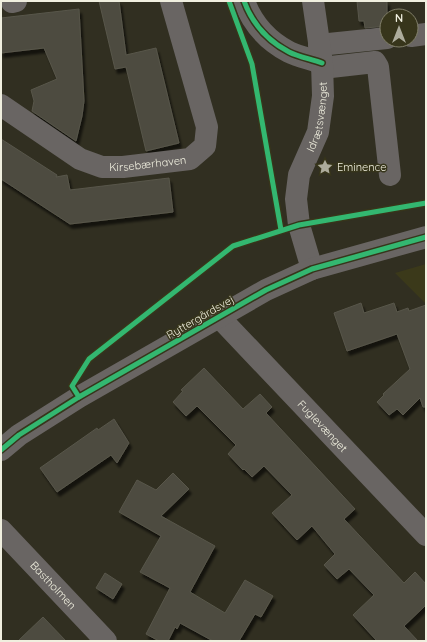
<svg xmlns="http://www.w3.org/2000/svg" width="427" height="642" font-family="Quicksand,sans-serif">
<defs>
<filter id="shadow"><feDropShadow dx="2.5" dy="4.5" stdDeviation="1" flood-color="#0009"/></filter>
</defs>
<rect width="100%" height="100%" fill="#312f21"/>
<!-- built -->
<polygon fill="#3b391a" points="426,264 426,304 395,273"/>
<!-- building -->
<g fill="#4d4c40" stroke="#58564a" filter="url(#shadow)">
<polygon points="99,1 119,1 126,55 156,48 179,143 146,151 126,67 115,69"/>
<polygon points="357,1 387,1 387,26 365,28 364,21 359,21"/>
<polygon points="79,9 84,101 82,116 76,141 32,111 34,101 31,90 57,79 44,48 1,53 1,18"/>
<polygon points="1,139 57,175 56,177 67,175 70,190 169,178 173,212 70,224 1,179"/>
<polygon points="361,303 364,313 394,303 397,312 408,308 409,311 426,305 426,407 423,407 420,398 403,415 397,409 389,415 377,402 384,395 383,394 410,369 397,334 347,351 334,313"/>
<polygon points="204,368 243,409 260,394 272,407 266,413 355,509 344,519 404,583 415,572 426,584 426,605 404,626 418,641 377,641 353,615 374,595 349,569 337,579 324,565 335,554 312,526 297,540 272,513 292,495 264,466 252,477 244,469 243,470 228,454 236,445 197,406 186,416 173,402 183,391 181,390"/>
<polygon points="114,419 129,443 117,463 111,455 57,492 40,468 97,428 98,430"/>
<polygon points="173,473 189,489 161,516 215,546 190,592 225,613 245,580 273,596 261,617 255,614 239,641 213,641 180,623 177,629 175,627 168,641 159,641 146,634 170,588 140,572 161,536 119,512 137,480 156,490"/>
<polygon points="105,573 122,584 113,599 96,588"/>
<polygon points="43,617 66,641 18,641"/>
</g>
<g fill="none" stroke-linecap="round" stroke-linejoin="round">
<!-- minor -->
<g stroke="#696563" stroke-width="22">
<path d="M244,1C252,23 268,41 289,52C299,57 311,59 322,63"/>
<polyline points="12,2 16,1"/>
<polyline points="411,36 426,34"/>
<polyline points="319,45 387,38"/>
<polyline points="322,68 375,62 378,67 390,175"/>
<path id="s1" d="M1,105L80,159L102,167H123L190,159L205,146L207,127L171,1"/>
<path id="s2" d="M312,269L299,225L296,199L299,175L318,132L323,96L322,63L313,1"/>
<path id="s3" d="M220,318L426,535"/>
<polyline points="1,450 19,435 79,397 266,290 312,269 426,237"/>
<path id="s4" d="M1,530L106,641"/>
</g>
<defs>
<g id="cycleway">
<polyline points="229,1 252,64 281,230"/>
<path d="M244,1C252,23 268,41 289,52C299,57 311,59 322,63"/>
<polyline points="79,397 72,386 89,359 233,246 299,225 426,203"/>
<polyline points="1,450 19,435 79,397 266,290 312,269 426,237"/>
</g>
</defs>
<!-- cycleway casing -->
<use href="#cycleway" stroke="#37351b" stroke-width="8"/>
<!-- cycleway -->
<use href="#cycleway" stroke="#33b770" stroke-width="5"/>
</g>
<!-- icons -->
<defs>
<symbol id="sight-bare" viewBox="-9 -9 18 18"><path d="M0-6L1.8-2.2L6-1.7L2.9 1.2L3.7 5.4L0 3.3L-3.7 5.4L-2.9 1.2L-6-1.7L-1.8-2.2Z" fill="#adac9c" stroke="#37351b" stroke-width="2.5" paint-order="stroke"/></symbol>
</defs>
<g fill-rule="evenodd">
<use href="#sight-bare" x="314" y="156" width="22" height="22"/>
</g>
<g text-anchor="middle" stroke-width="3" stroke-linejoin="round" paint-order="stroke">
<!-- street labels -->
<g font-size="11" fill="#f0efdf" stroke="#37351b">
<text dy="4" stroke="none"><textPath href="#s2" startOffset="158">Idrætsvænget</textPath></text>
<text dy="4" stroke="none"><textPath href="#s1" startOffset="165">Kirsebærhaven</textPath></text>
<text transform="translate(200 317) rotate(-30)" y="4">Ryttergårdsvej</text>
<text dy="4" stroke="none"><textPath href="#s3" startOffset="149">Fuglevænget</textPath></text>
<text dy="4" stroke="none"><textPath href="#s4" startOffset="76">Bastholmen</textPath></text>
</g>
<!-- poi labels -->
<g font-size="11" fill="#f0efdf" stroke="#37351b" text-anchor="start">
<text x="337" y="171">Eminence</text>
</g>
</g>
<!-- border -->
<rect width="427" height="642" fill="none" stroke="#f0efdf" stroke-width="4"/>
<!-- north arrow -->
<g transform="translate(399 28)"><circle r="19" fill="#37351b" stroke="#817f69"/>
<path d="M0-3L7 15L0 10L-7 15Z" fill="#adac9c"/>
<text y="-6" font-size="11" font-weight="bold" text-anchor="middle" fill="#f0efdf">N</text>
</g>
</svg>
